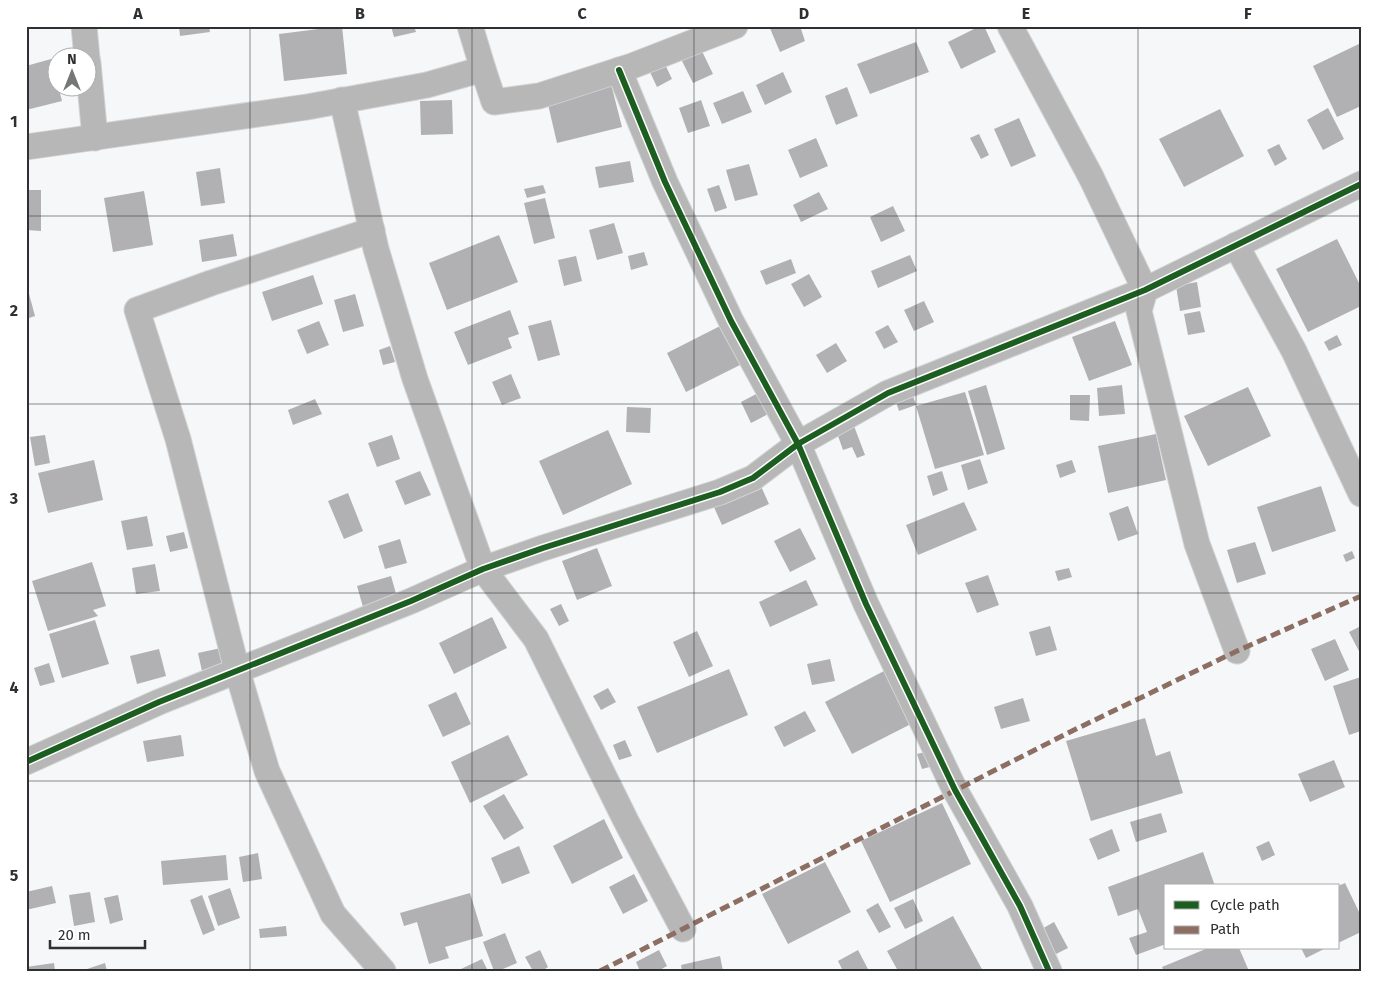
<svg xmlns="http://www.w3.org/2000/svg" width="1387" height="997" font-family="'Fira Sans',sans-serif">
<rect width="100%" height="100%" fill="#f5f7f9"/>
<!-- building -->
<g fill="#b1b1b3">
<polygon points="179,26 209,26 210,32 180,36"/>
<polygon points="342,26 347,74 284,81 279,34"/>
<polygon points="391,26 414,26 416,32 394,37"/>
<polygon points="769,26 800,26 805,41 780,52"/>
<polygon points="980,26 984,26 996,52 961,69 948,42"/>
<polygon points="916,42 929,72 870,94 857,64"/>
<polygon points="1361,43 1361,106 1337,117 1313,66"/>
<polygon points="699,45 713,74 693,83 679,55"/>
<polygon points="51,59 62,101 26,110 26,66"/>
<polygon points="663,60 672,79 657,87 648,68"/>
<polygon points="783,72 792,92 765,105 756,85"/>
<polygon points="611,84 622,127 557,143 547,100"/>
<polygon points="847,87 858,116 836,125 825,96"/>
<polygon points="743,91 752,112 722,124 713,103"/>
<polygon points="452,100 453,134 421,135 420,101"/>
<polygon points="701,100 710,126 688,133 679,108"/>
<polygon points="1328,108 1344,139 1323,150 1307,120"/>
<polygon points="1220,109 1244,156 1184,187 1159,139"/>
<polygon points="1019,118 1036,156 1011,167 994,129"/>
<polygon points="979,134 989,155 981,159 970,138"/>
<polygon points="816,138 828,166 800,178 788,150"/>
<polygon points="1279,144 1287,159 1275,166 1267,150"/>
<polygon points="630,161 634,182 599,188 595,167"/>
<polygon points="749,164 758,195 735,201 726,170"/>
<polygon points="220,168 225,203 201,206 196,172"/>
<polygon points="543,185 546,193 527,198 524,189"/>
<polygon points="719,185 727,208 715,212 707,189"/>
<polygon points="26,190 41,190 41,231 26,230"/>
<polygon points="144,191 153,245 113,252 104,198"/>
<polygon points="819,192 828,209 801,222 793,205"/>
<polygon points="545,198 555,238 534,244 524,203"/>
<polygon points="893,206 905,231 881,242 870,217"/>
<polygon points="614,223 623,253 597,260 589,230"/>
<polygon points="233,234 237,256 202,262 199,240"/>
<polygon points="499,235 518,282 447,310 429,263"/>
<polygon points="1337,239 1361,287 1361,306 1308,332 1276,269"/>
<polygon points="644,252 648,265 631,270 628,256"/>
<polygon points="910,255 917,271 878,288 871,271"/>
<polygon points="576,256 582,281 564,286 558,260"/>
<polygon points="791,259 796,273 766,285 760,271"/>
<polygon points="809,274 822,297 804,307 791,284"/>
<polygon points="313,275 323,304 272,321 262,292"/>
<polygon points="1197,282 1201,307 1180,311 1176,286"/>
<polygon points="26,290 28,290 35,316 26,319"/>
<polygon points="355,294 364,326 343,332 334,300"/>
<polygon points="924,301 934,322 914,331 904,310"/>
<polygon points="510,310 519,334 508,338 512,348 468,365 454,332"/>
<polygon points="1200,311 1205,332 1188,335 1184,314"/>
<polygon points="551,320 560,355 538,361 528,326"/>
<polygon points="319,321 329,345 307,354 297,330"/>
<polygon points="1115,321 1132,365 1089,381 1072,337"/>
<polygon points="726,323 746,362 686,392 667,353"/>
<polygon points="888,325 898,342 884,349 875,332"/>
<polygon points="1337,335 1342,345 1329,351 1324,342"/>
<polygon points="836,343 847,361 827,373 816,355"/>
<polygon points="390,346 395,362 383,365 379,350"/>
<polygon points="511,374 521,398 502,405 492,382"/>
<polygon points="986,385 1005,449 987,455 968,391"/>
<polygon points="1122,385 1125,414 1099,416 1097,388"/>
<polygon points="910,387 916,405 899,411 893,393"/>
<polygon points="1248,387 1271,436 1208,466 1184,416"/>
<polygon points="760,392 770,413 751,423 741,402"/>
<polygon points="965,392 984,455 935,469 916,406"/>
<polygon points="1070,395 1090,395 1089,421 1070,420"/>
<polygon points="315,399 322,414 293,425 288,410"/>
<polygon points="627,407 651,408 650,433 626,432"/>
<polygon points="854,426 865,455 857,458 852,447 843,450 837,433"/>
<polygon points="608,430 632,484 563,515 539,461"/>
<polygon points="1156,434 1166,480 1108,493 1098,446"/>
<polygon points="45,435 50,463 35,466 30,437"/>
<polygon points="392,435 400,459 377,467 368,443"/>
<polygon points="980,459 988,483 968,490 961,465"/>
<polygon points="94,460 103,500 48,513 38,473"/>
<polygon points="1072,460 1076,472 1060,478 1056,465"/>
<polygon points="420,471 431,495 405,505 395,481"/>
<polygon points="942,471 948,490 933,496 927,476"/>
<polygon points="760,484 769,504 722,525 713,505"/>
<polygon points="1321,486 1336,531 1272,552 1257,507"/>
<polygon points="348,493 363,531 344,539 328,501"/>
<polygon points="964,502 977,530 918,555 906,525"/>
<polygon points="1128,506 1138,534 1118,541 1109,513"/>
<polygon points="147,516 153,546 127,550 121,521"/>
<polygon points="800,528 816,559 790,572 774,541"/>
<polygon points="184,532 188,548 170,552 166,536"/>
<polygon points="400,539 407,563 385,569 378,546"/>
<polygon points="1255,542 1266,574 1237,583 1227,550"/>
<polygon points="597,548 612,586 577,600 562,561"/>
<polygon points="1352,551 1355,558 1346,562 1343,555"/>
<polygon points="92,562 106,606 93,610 98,616 48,631 32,581"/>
<polygon points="155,564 160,591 136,594 132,568"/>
<polygon points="1069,568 1072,577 1058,581 1055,571"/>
<polygon points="988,575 999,605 977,613 965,583"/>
<polygon points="391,576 397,597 363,607 357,586"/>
<polygon points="806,580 818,605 770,627 759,602"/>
<polygon points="561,604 569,621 559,626 550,609"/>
<polygon points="492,617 507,648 454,674 439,643"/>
<polygon points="95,620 109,664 62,678 49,634"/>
<polygon points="1050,626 1057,650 1036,656 1029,632"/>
<polygon points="1361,626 1361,655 1349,632"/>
<polygon points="697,631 713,666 689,677 673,642"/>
<polygon points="1335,639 1349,670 1325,681 1311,649"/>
<polygon points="221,648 225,665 202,671 198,653"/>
<polygon points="159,649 166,676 137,684 130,656"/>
<polygon points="830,659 835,681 812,685 807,664"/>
<polygon points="49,663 55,682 40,686 34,668"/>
<polygon points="729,669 748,715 657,753 637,707"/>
<polygon points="884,671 911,724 852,754 825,702"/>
<polygon points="1361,677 1361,731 1349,735 1333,686"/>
<polygon points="608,688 616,702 601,710 593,696"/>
<polygon points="456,692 471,724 443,737 428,705"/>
<polygon points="1023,698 1030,721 1001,729 994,707"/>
<polygon points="805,711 816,731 784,747 774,727"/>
<polygon points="1145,718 1156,756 1170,751 1183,793 1091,821 1066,741"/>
<polygon points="181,735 184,756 147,762 143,741"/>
<polygon points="508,735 528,775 470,803 451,762"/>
<polygon points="625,740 632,756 619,760 613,745"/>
<polygon points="933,750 937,765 922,769 917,754"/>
<polygon points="1334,760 1345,787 1310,802 1298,774"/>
<polygon points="504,794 524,828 504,840 483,806"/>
<polygon points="942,803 971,864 890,902 861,841"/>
<polygon points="1161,813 1167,832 1136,842 1130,822"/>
<polygon points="604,819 623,858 572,884 553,846"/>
<polygon points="1112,829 1120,851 1098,860 1089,839"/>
<polygon points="1269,841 1275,855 1262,861 1256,847"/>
<polygon points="519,846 530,873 502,884 491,858"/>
<polygon points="1203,852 1215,886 1166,886 1166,944 1136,955 1129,938 1147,932 1138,909 1118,916 1108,887"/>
<polygon points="258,853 262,879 243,882 239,857"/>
<polygon points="226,855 228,880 163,885 161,861"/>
<polygon points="825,862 851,912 788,944 762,894"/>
<polygon points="634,874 648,901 623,914 609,887"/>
<polygon points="1345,883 1361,916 1361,932 1338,943 1338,886"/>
<polygon points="52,886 56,903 26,910 26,892"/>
<polygon points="230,888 240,918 218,926 208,896"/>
<polygon points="90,892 95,922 74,926 69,895"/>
<polygon points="470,893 483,936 445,947 449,958 429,964 417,922 404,926 400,913"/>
<polygon points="118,895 123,920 110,924 104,898"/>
<polygon points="202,895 215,930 203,935 190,900"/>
<polygon points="913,899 923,921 905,929 894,908"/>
<polygon points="878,903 891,927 879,933 866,910"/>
<polygon points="953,916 983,971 898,971 887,951"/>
<polygon points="1054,922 1068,948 1054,955 1040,930"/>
<polygon points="286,926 287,936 260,938 259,929"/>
<polygon points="505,933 517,963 498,971 494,971 483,942"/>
<polygon points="1208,948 1239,948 1249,971 1164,971 1162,967"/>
<polygon points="1301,948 1326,948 1306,958"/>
<polygon points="540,950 548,967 542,971 533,971 525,957"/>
<polygon points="659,950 667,966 658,971 640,971 636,962"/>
<polygon points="858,950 869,971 843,971 838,961"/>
<polygon points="720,956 723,971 682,971 681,965"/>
<polygon points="482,959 488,971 462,971 461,969"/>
<polygon points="54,963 55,971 26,971 26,967"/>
<polygon points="105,963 107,971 88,971 87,969"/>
</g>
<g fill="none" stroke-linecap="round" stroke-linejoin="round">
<defs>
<g id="street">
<polyline points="84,26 87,58"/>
<polyline points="470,26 483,69"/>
<polyline points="1010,26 1091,177 1145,290 1139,311 1197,544 1237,651"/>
<polyline points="88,63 95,138"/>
<polyline points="619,70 665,182 731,321 798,444 866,604 955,790 1020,906 1049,971"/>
<polyline points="342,100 376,249 415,379 483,569 536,639 626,821 683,929"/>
<polyline points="26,147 307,107 427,85 483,69 494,102 539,96 632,66 735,26"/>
<polyline points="372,230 211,283 137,310 178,439 237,670 267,771 333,914 383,971"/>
<polyline points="1236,245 1294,351 1361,494"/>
<polyline points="26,762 159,702 411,601 483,569 543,548 720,492 753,478 798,444 888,393 1145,290 1361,184"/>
</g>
</defs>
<!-- street casing -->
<use href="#street" stroke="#d2d3d4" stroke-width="27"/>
<!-- street -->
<use href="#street" stroke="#b8b7b8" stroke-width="25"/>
<!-- quiet -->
<polyline stroke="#8d6e63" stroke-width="5" stroke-dasharray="10 5" stroke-linecap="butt" points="600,971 1072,731 1237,651 1361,596"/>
<defs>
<g id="cycleway">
<polyline points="619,70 665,182 731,321 798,444 866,604 955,790 1020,906 1049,971"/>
<polyline points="26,762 159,702 411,601 483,569 543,548 720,492 753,478 798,444 888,393 1145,290 1361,184"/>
</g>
</defs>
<!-- cycleway casing -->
<use href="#cycleway" stroke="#fff" stroke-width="9"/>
<!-- cycleway -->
<use href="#cycleway" stroke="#1b5e20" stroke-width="6"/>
</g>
<!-- grid -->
<path fill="none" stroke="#2f3032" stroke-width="1" stroke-opacity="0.55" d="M250,26V971M472,26V971M694,26V971M916,26V971M1138,26V971M26,216H1361M26,404H1361M26,593H1361M26,781H1361"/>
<!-- border -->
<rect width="1387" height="997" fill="none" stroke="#ffffff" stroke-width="55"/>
<!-- legend -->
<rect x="1164" y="884" width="175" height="65" fill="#ffffff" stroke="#acacad"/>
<rect x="1174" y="901" width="25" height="8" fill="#1b5e20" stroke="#acacad"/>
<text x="1210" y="910" font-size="15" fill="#2f3032">Cycle path</text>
<rect x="1174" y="926" width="25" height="8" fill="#8d6e63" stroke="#acacad"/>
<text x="1210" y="934" font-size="15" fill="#2f3032">Path</text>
<!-- north arrow -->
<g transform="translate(72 72)"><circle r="24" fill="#ffffff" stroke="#acacad"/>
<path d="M0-4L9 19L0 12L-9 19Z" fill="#747678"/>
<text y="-8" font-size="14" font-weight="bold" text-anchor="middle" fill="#2f3032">N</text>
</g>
<!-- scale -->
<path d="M50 940v8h95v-8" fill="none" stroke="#2f3032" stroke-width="2.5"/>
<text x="58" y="940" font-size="15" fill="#2f3032" stroke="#ffffff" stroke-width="4" paint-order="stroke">20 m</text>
<rect x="28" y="28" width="1332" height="942" fill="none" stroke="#2f3032" stroke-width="2"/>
<g font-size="16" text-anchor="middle" font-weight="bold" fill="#2f3032">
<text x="138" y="19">A</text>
<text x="360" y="19">B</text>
<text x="582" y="19">C</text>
<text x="804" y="19">D</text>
<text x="1026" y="19">E</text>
<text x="1248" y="19">F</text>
<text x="14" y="127">1</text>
<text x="14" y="316">2</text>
<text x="14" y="504">3</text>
<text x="14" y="693">4</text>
<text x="14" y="881">5</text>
</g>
</svg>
